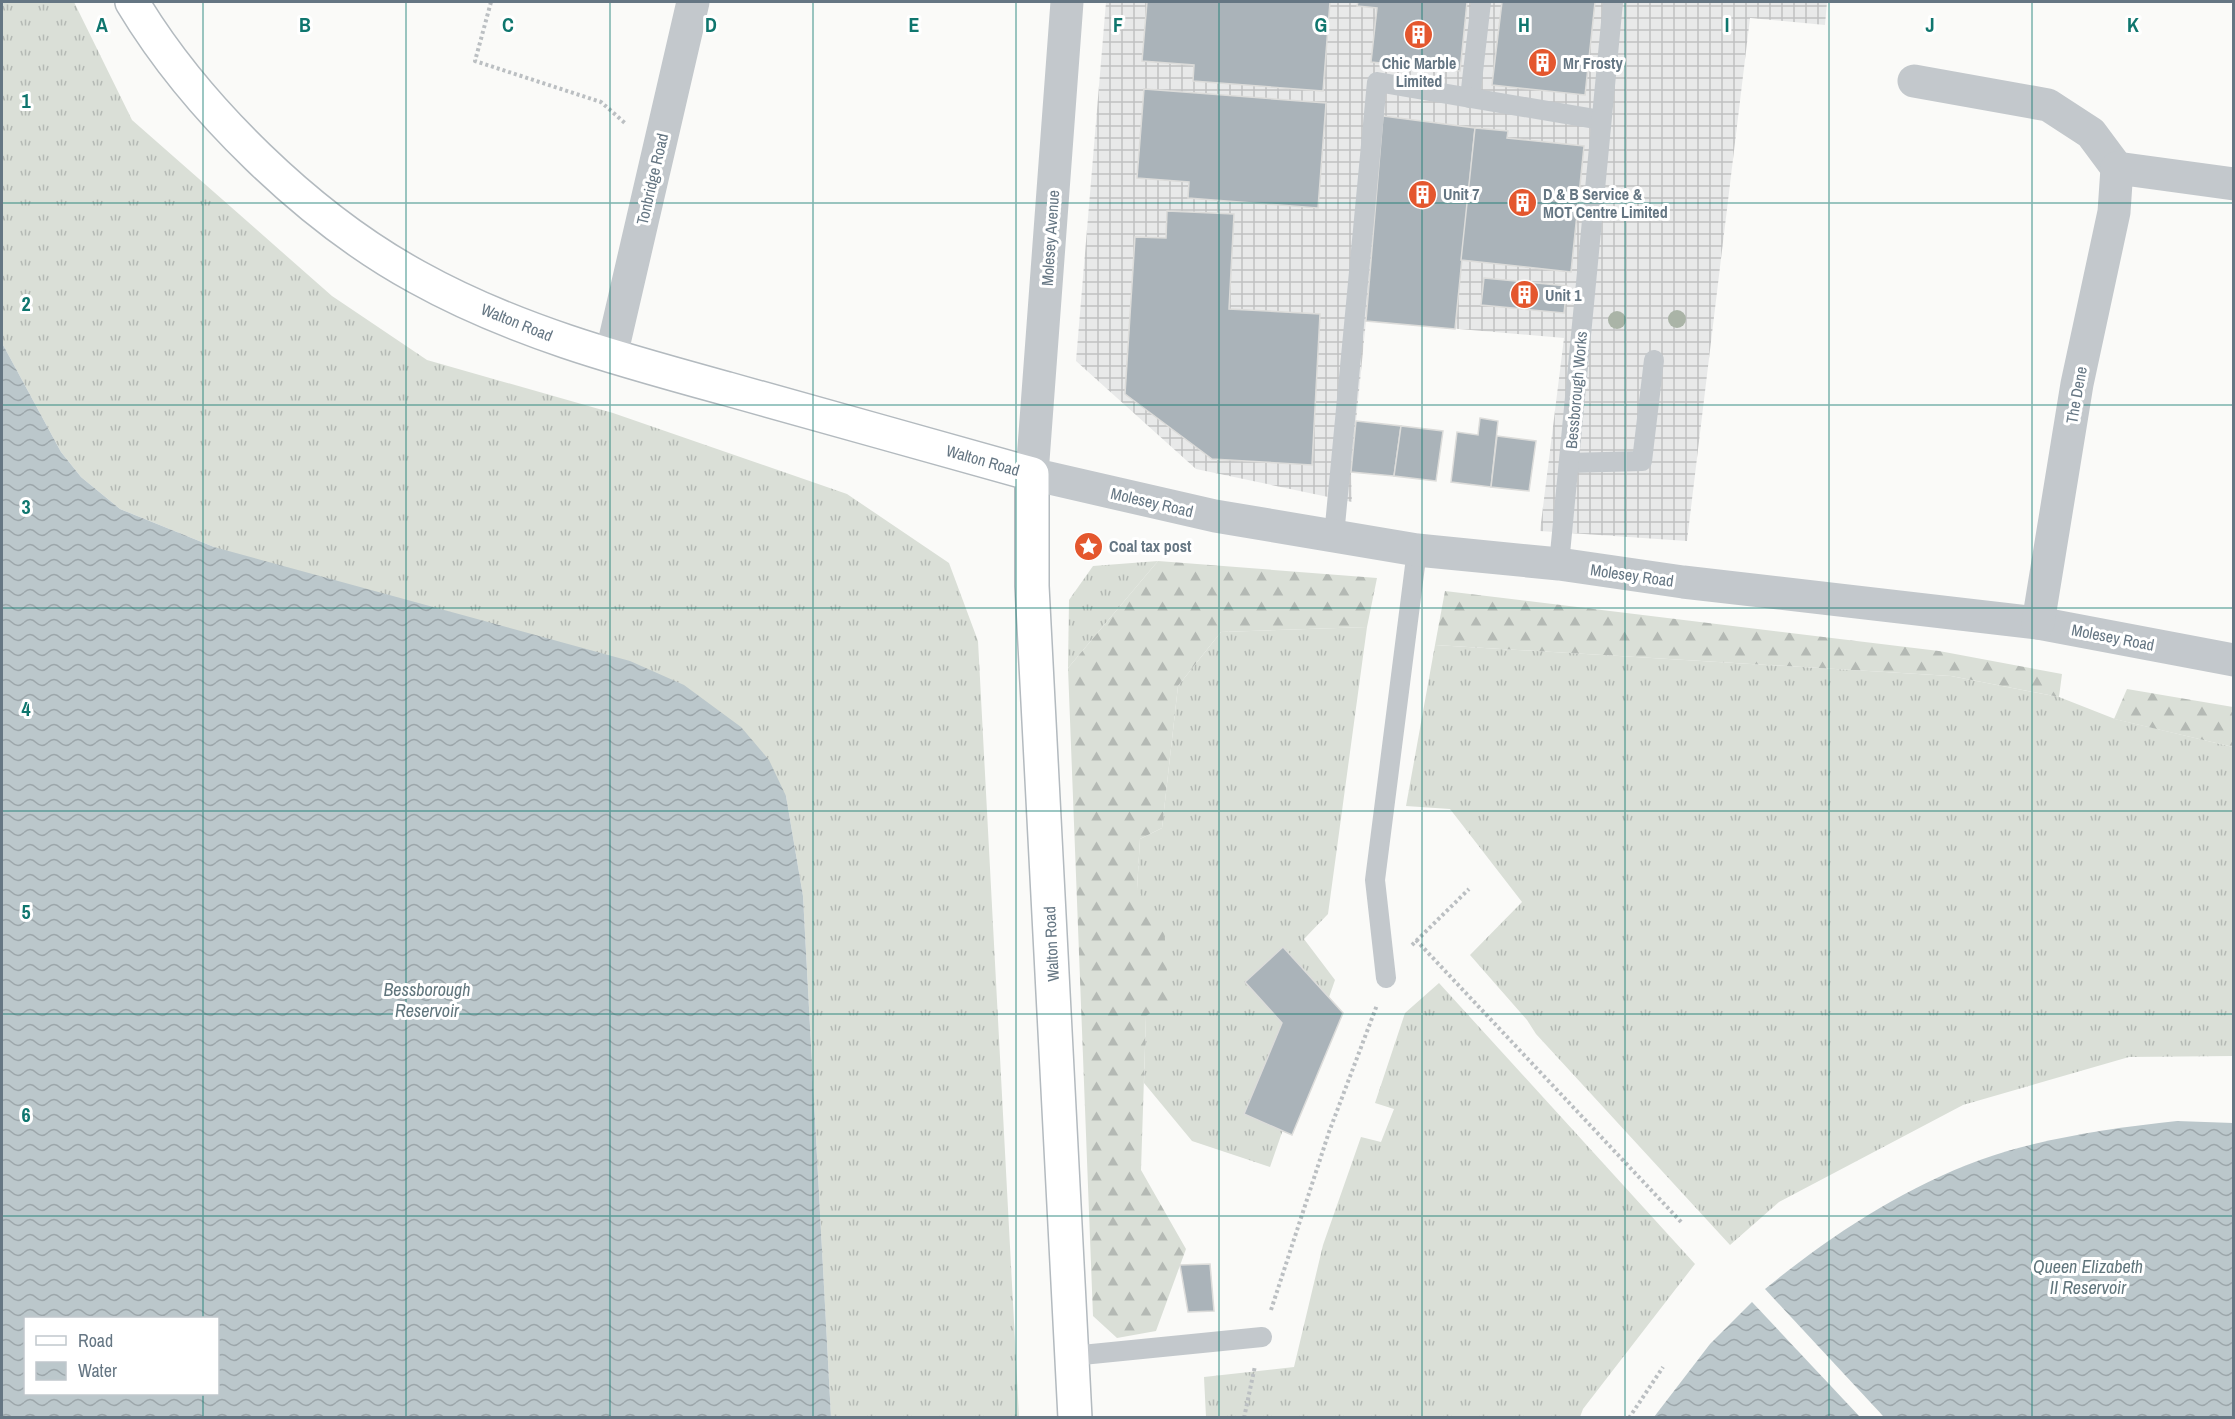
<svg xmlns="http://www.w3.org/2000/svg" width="2235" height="1419" font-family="'Archivo Narrow',sans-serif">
<defs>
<pattern id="industrial-grid" width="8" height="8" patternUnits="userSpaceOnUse" patternTransform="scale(1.5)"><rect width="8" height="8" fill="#e8e9e9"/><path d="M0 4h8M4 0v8" fill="none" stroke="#c0c1c2"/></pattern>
<pattern id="grass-tufts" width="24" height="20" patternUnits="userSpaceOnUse" patternTransform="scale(1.5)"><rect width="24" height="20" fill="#dadfd7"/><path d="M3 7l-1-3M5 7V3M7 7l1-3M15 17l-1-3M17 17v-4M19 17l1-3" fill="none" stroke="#b4b9b4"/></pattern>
<pattern id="forest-firs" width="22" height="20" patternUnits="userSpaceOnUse" patternTransform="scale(1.5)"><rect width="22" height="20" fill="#dadfd7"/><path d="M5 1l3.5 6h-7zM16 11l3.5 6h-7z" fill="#b4b9b4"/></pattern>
<pattern id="water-waves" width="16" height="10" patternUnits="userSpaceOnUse" patternTransform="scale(1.5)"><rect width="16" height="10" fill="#bbc7cb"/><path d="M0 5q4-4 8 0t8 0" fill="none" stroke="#9ca6aa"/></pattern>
</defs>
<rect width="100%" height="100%" fill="#fafaf8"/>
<!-- industrial -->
<polygon fill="url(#industrial-grid)" points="1106,2 1827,2 1825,25 1750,18 1687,541 1540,531 1564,338 1366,321 1351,472 1352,502 1196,469 1076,361"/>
<!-- grass -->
<g fill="url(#grass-tufts)">
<polygon points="2,2 74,2 132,120 332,296 427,360 613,413 847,494 949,563 978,641 1019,1417 831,1417 803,896 786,796 214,547 120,509 81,477 61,452 2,343"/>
<polygon points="1158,561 1068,668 1069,600 1093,566"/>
<polygon points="1367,627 1328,914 1304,939 1335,980 1270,1167 1192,1141 1144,1083 1146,1016 1137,889 1140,839 1162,828 1178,686 1221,632"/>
<polygon points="1435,645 1951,676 2059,697 2115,719 2233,747 2233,1056 2129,1057 1963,1105 1779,1202 1730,1245 1536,1034 1527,1020 1470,955 1522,902 1450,809 1406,806"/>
<polygon points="1439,983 1695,1264 1583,1409 1580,1417 1206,1417 1204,1377 1294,1367 1323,1245 1361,1137 1381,1142 1394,1109 1375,1103 1405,1013"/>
</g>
<!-- forest -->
<g fill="url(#forest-firs)">
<polygon points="1158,561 1377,578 1367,627 1221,632 1178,686 1162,828 1140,839 1137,889 1164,925 1169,1001 1146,1016 1141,1170 1186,1249 1156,1331 1117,1338 1093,1316 1068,668"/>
<polygon points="1445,591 1939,651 2062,674 2059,697 1951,676 1435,645"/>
<polygon points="2127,689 2233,707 2233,747 2114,719"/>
</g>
<!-- water -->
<g fill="url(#water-waves)" fill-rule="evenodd">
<path d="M2,343L61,452L81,477L120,509L214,547L630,661L684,685L741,727L769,760L786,796L803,896L831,1417H2ZM26,1318H218V1394H26Z"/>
<path d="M2177,1121L2233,1123V1417H1884L1765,1289C1830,1236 1901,1189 1980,1160C2042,1138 2112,1128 2177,1121Z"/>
<polygon points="1752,1302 1860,1417 1654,1417 1710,1344"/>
</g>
<!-- building -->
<g fill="#aab3b9" stroke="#dcdcda" stroke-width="1.5">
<polygon points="1147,2 1330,2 1323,91 1193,81 1194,65 1142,61"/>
<polygon points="1358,2 1467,2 1460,71 1371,62 1377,8 1357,6"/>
<polygon points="1502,2 1595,2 1585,95 1492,85"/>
<polygon points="1144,89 1326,103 1318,208 1188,198 1189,182 1137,178"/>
<polygon points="1383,116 1475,128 1455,329 1366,321"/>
<polygon points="1475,128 1508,131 1507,138 1584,146 1571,272 1461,260"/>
<polygon points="1167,211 1234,214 1229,309 1320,314 1312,465 1212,459 1125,394 1135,237 1166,238"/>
<polygon points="1484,278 1567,286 1564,313 1481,305"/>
<polygon points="1480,418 1498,421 1491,487 1451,482 1457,432 1478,435"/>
<polygon points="1356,421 1401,426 1394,476 1351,472"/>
<polygon points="1401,426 1443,431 1436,481 1394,476"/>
<polygon points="1497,436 1536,441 1529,491 1491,487"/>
<polygon points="1283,947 1343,1013 1292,1135 1244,1114 1282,1023 1245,982"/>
<polygon points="1210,1264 1214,1311 1188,1312 1180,1265"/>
</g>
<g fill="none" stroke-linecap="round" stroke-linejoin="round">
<defs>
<path id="secondary" d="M132,2C195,107 309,218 417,277C514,331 622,360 728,389C829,417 931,446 1032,474V586L1075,1418"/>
</defs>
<!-- secondary casing -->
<use href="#secondary" stroke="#b3babf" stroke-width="36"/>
<!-- path -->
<g stroke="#bbbfc2" stroke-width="4" stroke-dasharray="3 3" stroke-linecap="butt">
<polyline points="491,2 475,61 601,102 626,124"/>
<polyline points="1416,940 1683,1224"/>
<polyline points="1412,945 1469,889"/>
<polyline points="1271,1310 1329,1132 1377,1005"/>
<polyline points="1244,1418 1255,1366"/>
<polyline points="1629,1418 1663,1367"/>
</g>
<!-- lane -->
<g stroke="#c3c8cc" stroke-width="20">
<polyline points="1470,98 1481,2"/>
<polyline points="1569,463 1642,461 1654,360"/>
<polyline points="1334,536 1377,82 1601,120"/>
<polyline points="1559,564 1613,2"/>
<polyline points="1386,978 1375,880 1417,550"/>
<polyline points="1072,1356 1262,1337"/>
</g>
<!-- street -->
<g stroke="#c3c8cc" stroke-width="33">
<polyline points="1067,2 1032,474 1215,516 1417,550 1559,564 1683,582 2038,623 2234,660"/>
<polyline points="1914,81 2048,105 2091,133 2117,168"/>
<polyline points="611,356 693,2"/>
<polyline points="2038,623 2077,384 2114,212 2117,168 2234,184"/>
</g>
<!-- secondary -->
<use href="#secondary" stroke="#fff" stroke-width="33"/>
</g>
<!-- trees -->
<g fill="#aab4a7">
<circle cx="1677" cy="319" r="9"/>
<circle cx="1617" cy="320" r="9"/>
</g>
<!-- grid -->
<path fill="none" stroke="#0f766e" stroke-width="1.5" stroke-opacity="0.55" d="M203,2V1318M406,2V1418M610,2V1418M813,2V1418M1016,2V1418M1219,2V1418M1422,2V1418M1625,2V1418M1829,2V1418M2032,2V1418M2,203H2234M2,405H2234M2,608H2234M2,811H2234M2,1014H2234M2,1216H2234M203,1394V1418"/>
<!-- icons -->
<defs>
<symbol id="building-disc" viewBox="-11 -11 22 22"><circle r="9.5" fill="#e4572e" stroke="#fff"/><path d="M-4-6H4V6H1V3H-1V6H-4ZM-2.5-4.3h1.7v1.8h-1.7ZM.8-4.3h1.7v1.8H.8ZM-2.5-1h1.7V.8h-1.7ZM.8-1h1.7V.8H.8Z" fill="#fff"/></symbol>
<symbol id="sight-disc" viewBox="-11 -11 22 22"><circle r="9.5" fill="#e4572e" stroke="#fff"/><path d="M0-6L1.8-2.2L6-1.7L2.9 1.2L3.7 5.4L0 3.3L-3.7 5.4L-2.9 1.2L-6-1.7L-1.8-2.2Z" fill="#fff"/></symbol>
</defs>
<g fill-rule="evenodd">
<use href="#building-disc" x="1402" y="18" width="33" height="33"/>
<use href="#building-disc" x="1526" y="46" width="33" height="33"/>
<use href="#building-disc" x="1406" y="178" width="33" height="33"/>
<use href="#building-disc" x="1506" y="186" width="33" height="33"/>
<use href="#building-disc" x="1508" y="278" width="33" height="33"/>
<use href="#sight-disc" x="1072" y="530" width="33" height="33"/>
</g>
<g text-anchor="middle" stroke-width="6" stroke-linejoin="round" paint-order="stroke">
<!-- poi labels -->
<g font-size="16" font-weight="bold" fill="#657683" stroke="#fff" text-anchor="start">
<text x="1419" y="69" text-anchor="middle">Chic Marble<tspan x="1419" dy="18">Limited</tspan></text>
<text x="1563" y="69">Mr Frosty</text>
<text x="1443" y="200">Unit 7</text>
<text x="1543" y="200">D &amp; B Service &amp;<tspan x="1543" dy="18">MOT Centre Limited</tspan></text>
<text x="1545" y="301">Unit 1</text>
<text x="1109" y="552">Coal tax post</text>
</g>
<!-- street labels -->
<g font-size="16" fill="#657683" stroke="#fff">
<text transform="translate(652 179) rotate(-77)" y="6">Tonbridge Road</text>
<text transform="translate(1050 238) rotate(-86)" y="6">Molesey Avenue</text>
<text transform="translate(517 322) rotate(22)" y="6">Walton Road</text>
<text transform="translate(1576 390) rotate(-85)" y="6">Bessborough Works</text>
<text transform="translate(2076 395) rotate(-80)" y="6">The Dene</text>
<text transform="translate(983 460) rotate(16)" y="6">Walton Road</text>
<text transform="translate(1152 502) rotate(13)" y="6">Molesey Road</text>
<text transform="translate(1632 575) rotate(8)" y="6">Molesey Road</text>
<text transform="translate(2113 637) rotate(11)" y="6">Molesey Road</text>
<text transform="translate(1051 944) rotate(-93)" y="6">Walton Road</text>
</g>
<!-- water labels -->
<g font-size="18" font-style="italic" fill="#60757c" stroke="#fff">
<text x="427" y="996">Bessborough<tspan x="427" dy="21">Reservoir</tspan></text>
<text x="2088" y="1273">Queen Elizabeth<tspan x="2088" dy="21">II Reservoir</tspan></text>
</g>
</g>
<g font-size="20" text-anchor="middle" font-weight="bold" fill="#0f766e" stroke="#fff" stroke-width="6" stroke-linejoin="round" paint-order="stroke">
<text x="102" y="32">A</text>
<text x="305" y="32">B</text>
<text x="508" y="32">C</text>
<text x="711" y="32">D</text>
<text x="914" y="32">E</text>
<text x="1118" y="32">F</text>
<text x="1321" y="32">G</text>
<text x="1524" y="32">H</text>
<text x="1727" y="32">I</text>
<text x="1930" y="32">J</text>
<text x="2133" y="32">K</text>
<text x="26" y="108">1</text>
<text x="26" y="311">2</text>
<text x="26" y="514">3</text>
<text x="26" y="716">4</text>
<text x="26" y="919">5</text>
<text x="26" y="1122">6</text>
</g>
<!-- border -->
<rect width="2235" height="1419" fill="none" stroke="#657683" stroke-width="6"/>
<!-- legend -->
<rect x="24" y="1317" width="195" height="78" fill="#ffffff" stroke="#c1c8cd" stroke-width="1.5"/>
<rect x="36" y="1336" width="30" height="9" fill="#ffffff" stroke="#c1c8cd" stroke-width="1.5"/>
<text x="78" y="1347" font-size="18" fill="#657683">Road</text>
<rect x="36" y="1362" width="30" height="18" fill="url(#water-waves)" stroke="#c1c8cd" stroke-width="1.5"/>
<text x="78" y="1377" font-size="18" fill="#657683">Water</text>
</svg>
